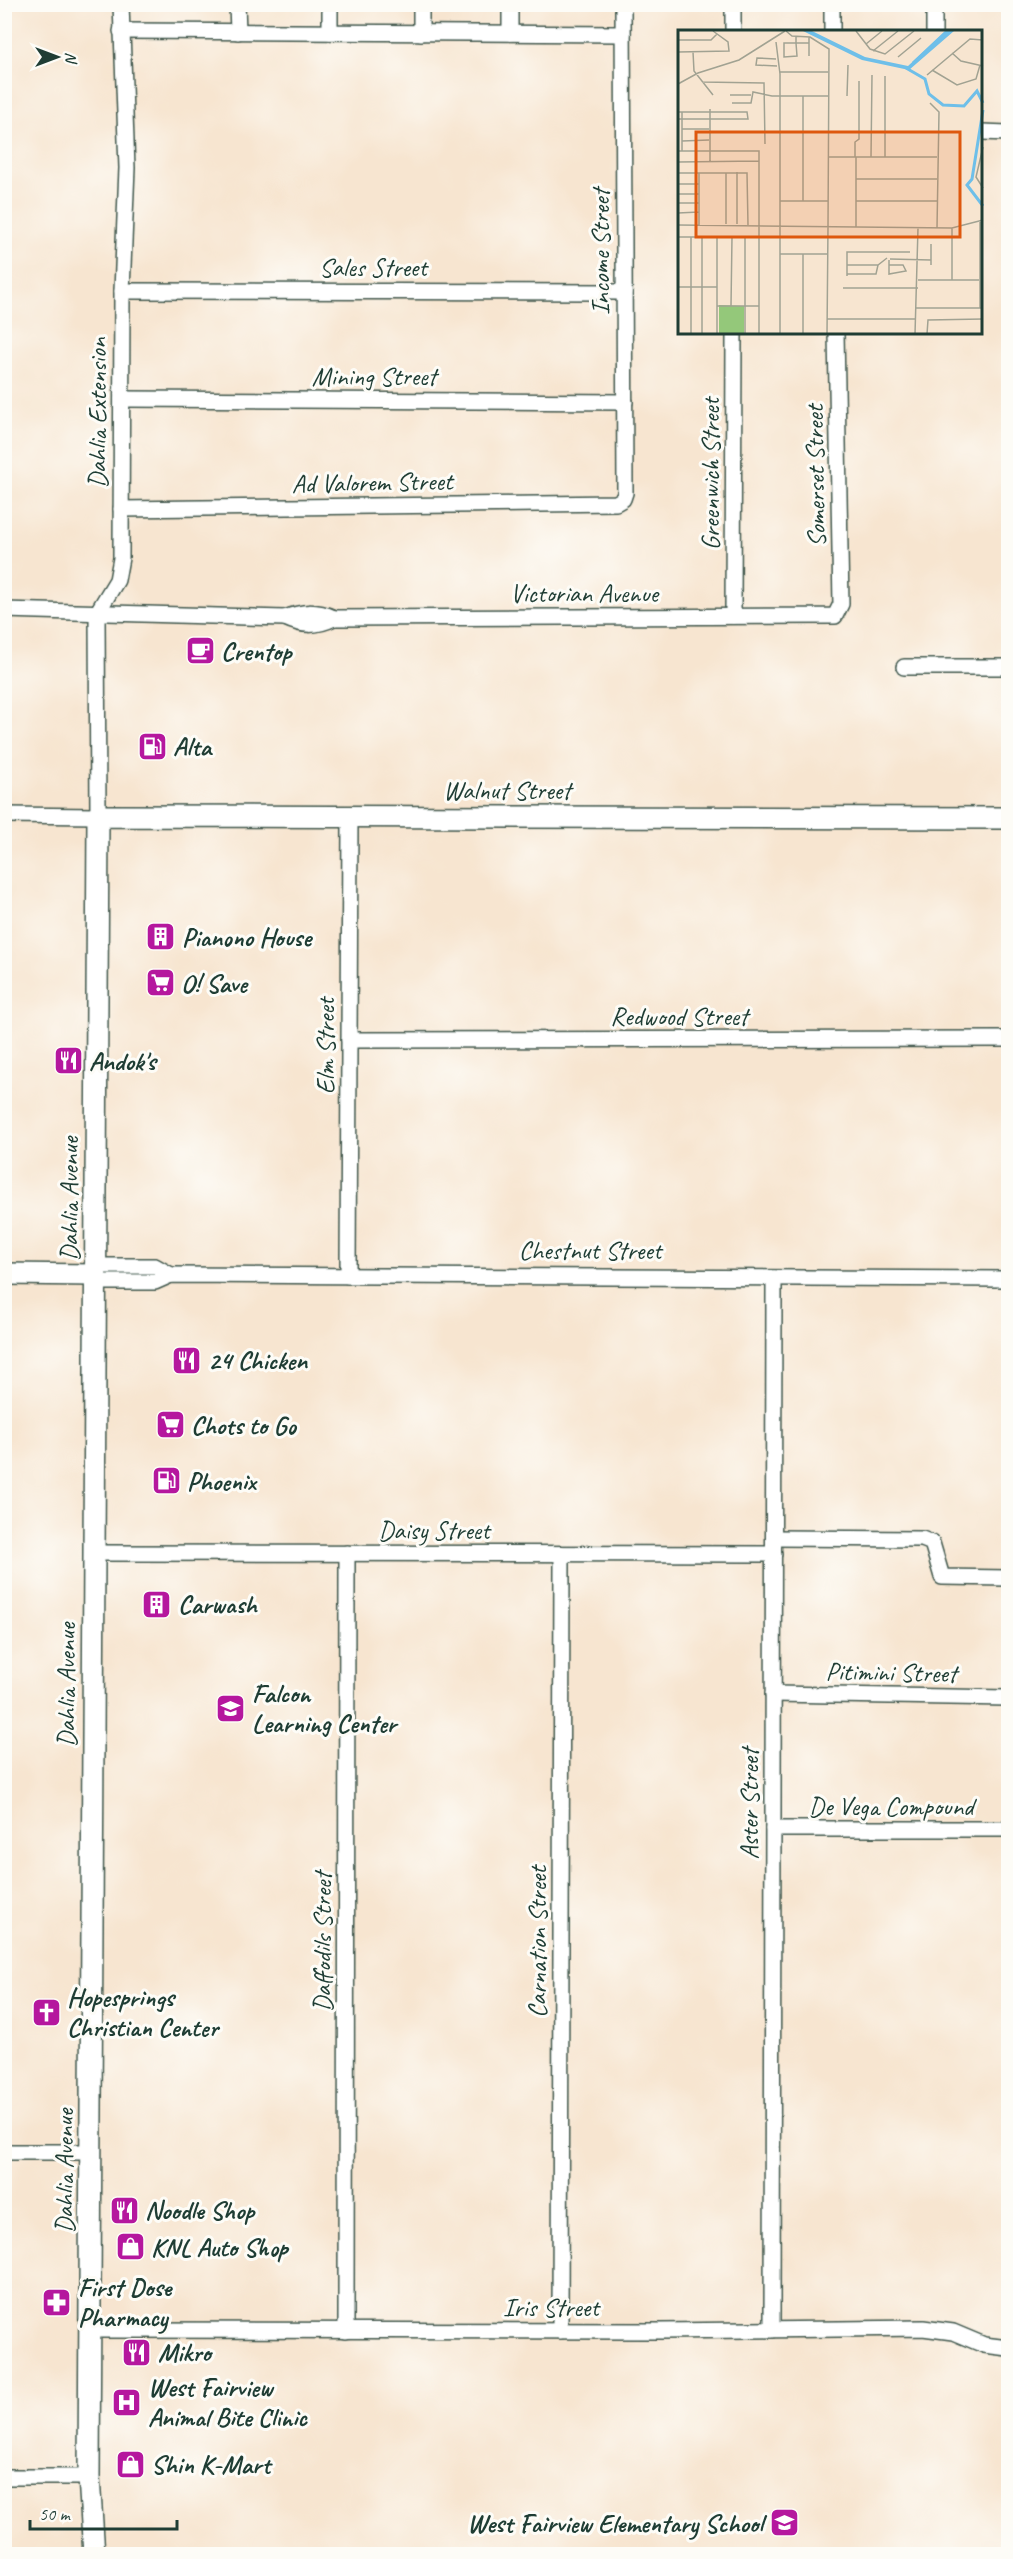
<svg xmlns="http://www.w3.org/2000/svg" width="1013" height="2559" font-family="Caveat,sans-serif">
<rect width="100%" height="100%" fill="#fdfcf7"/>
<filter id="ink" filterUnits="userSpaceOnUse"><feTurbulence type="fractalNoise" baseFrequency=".0167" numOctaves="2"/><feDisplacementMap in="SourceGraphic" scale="12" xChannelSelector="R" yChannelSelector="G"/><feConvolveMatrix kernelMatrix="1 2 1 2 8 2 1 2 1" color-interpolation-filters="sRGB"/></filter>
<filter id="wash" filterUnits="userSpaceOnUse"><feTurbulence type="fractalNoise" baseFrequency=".008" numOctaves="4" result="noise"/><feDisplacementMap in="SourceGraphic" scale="24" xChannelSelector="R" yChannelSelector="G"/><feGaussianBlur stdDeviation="1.35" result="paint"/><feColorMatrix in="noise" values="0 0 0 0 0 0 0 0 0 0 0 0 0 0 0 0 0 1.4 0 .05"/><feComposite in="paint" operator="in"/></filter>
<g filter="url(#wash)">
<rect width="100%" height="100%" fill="#f7e5d0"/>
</g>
<g filter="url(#ink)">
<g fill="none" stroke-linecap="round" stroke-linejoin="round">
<defs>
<g id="street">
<polyline points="237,4 238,32"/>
<polyline points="330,4 330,32"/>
<polyline points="421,4 421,33"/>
<polyline points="510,4 510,33"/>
<polyline points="733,4 733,32"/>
<polyline points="832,4 832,32"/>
<polyline points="934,4 934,32"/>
<polyline points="121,31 623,34"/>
<polyline points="982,132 1008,133"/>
<polyline points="122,291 624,292"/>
<polyline points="122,399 625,402"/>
<polyline points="121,509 616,503 623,499 625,493 623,4"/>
<path d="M4,610L285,618C302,626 316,627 334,618L835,616L841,604L836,333"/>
<polyline points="733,616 734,333"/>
<path d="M285,618C302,611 316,610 334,618"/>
<polyline points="904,667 1008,667"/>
<polyline points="4,815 98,816 97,613 117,580 121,558 122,291 127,168 121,4"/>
<polyline points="349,1040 1008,1039"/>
<polyline points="96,1266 155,1266 171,1275"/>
<polyline points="348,1276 350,817"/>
<polyline points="95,1282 155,1282 171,1275 1008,1279"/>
<polyline points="774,1538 922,1539 932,1543 942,1577 1008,1578"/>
<polyline points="94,1553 774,1554"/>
<polyline points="773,1694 1008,1698"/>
<polyline points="773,1829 1008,1829"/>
<polyline points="4,2152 91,2152"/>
<polyline points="90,2330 661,2331 923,2328 953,2332 984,2345 1008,2348"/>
<polyline points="772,2330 774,1278"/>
<polyline points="346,2331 347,1553"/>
<polyline points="560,2331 562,1554"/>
<polyline points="4,2477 89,2477"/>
</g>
<g id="secondary">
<polyline points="4,1274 95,1275"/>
<polyline points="94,2554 89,2477 98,816 1008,818"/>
</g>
</defs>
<!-- street casing -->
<use href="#street" stroke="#3f564b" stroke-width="18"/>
<!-- secondary casing -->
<use href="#secondary" stroke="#3f564b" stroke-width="24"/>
<!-- street -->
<use href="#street" stroke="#fff" stroke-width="15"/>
<!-- secondary -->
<use href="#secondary" stroke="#fff" stroke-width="21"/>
</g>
</g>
<!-- icons -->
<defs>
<symbol id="cafe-square" viewBox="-11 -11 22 22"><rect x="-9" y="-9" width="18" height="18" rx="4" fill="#b5179e" stroke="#fdfcf7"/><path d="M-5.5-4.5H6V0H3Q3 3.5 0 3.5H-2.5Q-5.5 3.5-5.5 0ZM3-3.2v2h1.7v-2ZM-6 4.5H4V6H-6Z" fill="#fff"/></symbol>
<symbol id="fuel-square" viewBox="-11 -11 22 22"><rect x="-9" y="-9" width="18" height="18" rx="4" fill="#b5179e" stroke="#fdfcf7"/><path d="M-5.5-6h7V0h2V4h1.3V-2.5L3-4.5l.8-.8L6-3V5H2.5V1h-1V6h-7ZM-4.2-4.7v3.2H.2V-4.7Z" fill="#fff"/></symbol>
<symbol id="building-square" viewBox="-11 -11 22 22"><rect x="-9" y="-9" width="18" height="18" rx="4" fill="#b5179e" stroke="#fdfcf7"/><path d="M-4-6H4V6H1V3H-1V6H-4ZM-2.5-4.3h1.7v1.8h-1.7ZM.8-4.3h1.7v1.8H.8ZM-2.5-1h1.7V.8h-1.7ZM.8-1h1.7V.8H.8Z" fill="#fff"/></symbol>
<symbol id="supermarket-square" viewBox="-11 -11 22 22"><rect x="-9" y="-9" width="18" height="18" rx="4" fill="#b5179e" stroke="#fdfcf7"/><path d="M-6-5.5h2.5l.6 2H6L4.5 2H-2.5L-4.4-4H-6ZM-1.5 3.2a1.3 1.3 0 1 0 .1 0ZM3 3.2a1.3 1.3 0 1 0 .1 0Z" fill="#fff"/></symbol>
<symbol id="restaurant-square" viewBox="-11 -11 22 22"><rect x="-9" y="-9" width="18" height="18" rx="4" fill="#b5179e" stroke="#fdfcf7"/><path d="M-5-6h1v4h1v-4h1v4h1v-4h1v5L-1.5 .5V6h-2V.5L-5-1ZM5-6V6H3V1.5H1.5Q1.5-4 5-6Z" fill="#fff"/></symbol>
<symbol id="school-square" viewBox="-11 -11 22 22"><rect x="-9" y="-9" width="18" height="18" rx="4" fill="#b5179e" stroke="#fdfcf7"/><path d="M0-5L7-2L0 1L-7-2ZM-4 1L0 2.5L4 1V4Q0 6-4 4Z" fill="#fff"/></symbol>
<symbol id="church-square" viewBox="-11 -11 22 22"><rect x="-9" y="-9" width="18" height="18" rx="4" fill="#b5179e" stroke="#fdfcf7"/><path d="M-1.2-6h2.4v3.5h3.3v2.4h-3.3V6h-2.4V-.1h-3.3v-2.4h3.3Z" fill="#fff"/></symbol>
<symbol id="shop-square" viewBox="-11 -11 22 22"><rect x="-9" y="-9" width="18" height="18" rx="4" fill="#b5179e" stroke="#fdfcf7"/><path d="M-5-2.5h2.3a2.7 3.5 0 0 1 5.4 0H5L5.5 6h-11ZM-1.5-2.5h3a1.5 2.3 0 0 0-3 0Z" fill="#fff"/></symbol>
<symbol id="pharmacy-square" viewBox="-11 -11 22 22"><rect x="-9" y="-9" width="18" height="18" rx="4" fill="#b5179e" stroke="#fdfcf7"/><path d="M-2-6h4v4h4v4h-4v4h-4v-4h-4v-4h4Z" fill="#fff"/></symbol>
<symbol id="hospital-square" viewBox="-11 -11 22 22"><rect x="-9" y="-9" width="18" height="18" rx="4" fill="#b5179e" stroke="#fdfcf7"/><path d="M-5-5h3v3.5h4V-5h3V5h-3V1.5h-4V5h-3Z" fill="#fff"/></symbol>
</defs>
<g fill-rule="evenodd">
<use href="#cafe-square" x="184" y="634" width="33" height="33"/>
<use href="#fuel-square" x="136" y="730" width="33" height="33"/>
<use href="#building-square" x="144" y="920" width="33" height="33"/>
<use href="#supermarket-square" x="144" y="966" width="33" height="33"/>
<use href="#restaurant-square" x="52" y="1044" width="33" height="33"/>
<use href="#restaurant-square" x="170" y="1344" width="33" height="33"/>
<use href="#supermarket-square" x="154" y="1408" width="33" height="33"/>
<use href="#fuel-square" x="150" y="1464" width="33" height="33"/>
<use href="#building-square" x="140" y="1588" width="33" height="33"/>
<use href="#school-square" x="214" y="1692" width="33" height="33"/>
<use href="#church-square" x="30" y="1996" width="33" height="33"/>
<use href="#restaurant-square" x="108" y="2194" width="33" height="33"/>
<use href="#shop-square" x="114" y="2230" width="33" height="33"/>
<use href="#pharmacy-square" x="40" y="2286" width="33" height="33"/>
<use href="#restaurant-square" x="120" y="2336" width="33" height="33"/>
<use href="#hospital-square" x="110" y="2386" width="33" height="33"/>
<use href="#shop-square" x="114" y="2448" width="33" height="33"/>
<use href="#school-square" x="768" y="2506" width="33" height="33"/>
</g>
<g text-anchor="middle" stroke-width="6" stroke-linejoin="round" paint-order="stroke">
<!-- street labels -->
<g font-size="26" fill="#1f3d34" stroke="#fdfcf7">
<text transform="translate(600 252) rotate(-90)" y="9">Income Street</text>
<text x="373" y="276">Sales Street</text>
<text x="374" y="385">Mining Street</text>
<text transform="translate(97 413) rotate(-90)" y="9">Dahlia Extension</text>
<text transform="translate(710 474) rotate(-90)" y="9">Greenwich Street</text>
<text transform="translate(815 476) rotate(-91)" y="9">Somerset Street</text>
<text transform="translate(372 482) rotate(-1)" y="9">Ad Valorem Street</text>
<text x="584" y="602">Victorian Avenue</text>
<text x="507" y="799">Walnut Street</text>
<text x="679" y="1025">Redwood Street</text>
<text transform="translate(325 1046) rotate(-90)" y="9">Elm Street</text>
<text transform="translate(69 1199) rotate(-90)" y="9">Dahlia Avenue</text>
<text x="590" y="1259">Chestnut Street</text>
<text x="434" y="1539">Daisy Street</text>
<text transform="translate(891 1672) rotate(1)" y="9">Pitimini Street</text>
<text transform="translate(66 1685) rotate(-90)" y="9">Dahlia Avenue</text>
<text transform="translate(749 1804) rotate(-90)" y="9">Aster Street</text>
<text x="891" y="1815">De Vega Compound</text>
<text transform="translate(322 1942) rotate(-90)" y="9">Daffodils Street</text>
<text transform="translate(537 1942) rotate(-90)" y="9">Carnation Street</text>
<text transform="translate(64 2171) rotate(-90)" y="9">Dahlia Avenue</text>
<text x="551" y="2316">Iris Street</text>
</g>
<!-- poi labels -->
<g font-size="26" font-weight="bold" fill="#1f3d34" stroke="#fdfcf7" text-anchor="start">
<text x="221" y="660">Crentop</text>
<text x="173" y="755">Alta</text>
<text x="182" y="946">Pianono House</text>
<text x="181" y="992">O! Save</text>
<text x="89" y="1070">Andok's</text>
<text x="208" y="1369">24 Chicken</text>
<text x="191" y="1434">Chots to Go</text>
<text x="187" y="1490">Phoenix</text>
<text x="178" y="1613">Carwash</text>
<text x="252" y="1702">Falcon<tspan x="252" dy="30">Learning Center</tspan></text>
<text x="67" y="2006">Hopesprings<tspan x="67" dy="30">Christian Center</tspan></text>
<text x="145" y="2219">Noodle Shop</text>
<text x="151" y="2256">KNL Auto Shop</text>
<text x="78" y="2296">First Dose<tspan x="78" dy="30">Pharmacy</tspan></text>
<text x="158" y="2361">Mikro</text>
<text x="148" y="2396">West Fairview<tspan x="148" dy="30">Animal Bite Clinic</tspan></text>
<text x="151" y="2473">Shin K-Mart</text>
<text x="763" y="2532" text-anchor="end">West Fairview Elementary School</text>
</g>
</g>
<!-- overview -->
<g transform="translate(678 30)">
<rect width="304" height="304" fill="#f7e5d0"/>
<path d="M41,275L66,276V304H41Z" fill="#94c87a"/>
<path d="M125,1H134L187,27L230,36L268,1H276L231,40L184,30Z" fill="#6ebfe9"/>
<path fill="none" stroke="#6ebfe9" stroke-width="3" d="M235,33L269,1M228,38L247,49L251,64L265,75L286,76L299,61L305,73M305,80L294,149L289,155L305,176"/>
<path fill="none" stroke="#a1a292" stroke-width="1.5" d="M108,1L114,6L132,7L151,19L150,197M178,1L192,19L207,24L236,1M118,6V13L119,26L106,27V13H131M131,7V26M0,10H33L39,4M98,12L102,44V304M188,14L204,1M195,21L220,1M0,22L51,21L50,12L35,1M15,22L16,41L35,65M274,23L283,31L305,36M220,27L243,8M98,29L79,28L78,35L99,36M254,40L279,55L298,49L302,35M102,42H150M249,45L292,9L305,10M207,46V127M24,52L86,53L87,114M0,54L20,43L61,30L107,1M52,65H73M125,66V171M169,66L170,35M54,73H73L75,62L94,66H150M252,73L261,82L259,198M32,79V131M0,82H69L70,89H0M4,82V121M4,99H31M4,111L31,110M305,117L298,147L305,158M0,121H81V304M150,127H259M177,127V112L181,109V51M193,127L194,45M0,132L81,131M0,143H69L70,195M178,149H259M0,154H21M0,164H21M102,171H150M178,171H259M0,173H21M0,183L21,182M48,194V143M59,194V142M0,195L274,198L305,190M21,195V143M178,197V127M0,207H81M67,207V304M102,224H149M212,229L253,230M211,230V244L228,241L225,235H211M169,235H200L209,228M253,235V214M169,244H198L200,235M169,246V222H232M240,250H301M274,250V198M0,257V304M0,257H39M165,258H240M39,276H81M53,276L54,207M238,278H305M302,278V190M149,289H237M13,304V207M24,304V207M39,304V207M125,304V224M149,304L150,197M237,304L240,198M249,304L250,290L305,289"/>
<path fill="#de580e" fill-opacity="0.15" stroke="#de580e" stroke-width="3" d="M18,102H282V207H18Z"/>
<rect width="304" height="304" fill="none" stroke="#1f3d34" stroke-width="3"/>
</g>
<!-- margin -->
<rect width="1013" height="2559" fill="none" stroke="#fdfcf7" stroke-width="24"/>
<!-- north arrow -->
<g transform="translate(57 57) rotate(90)" stroke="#fdfcf7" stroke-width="4.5" paint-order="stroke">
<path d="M0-4.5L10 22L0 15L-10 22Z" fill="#1f3d34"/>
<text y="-9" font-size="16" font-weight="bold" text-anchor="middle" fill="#1f3d34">N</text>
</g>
<!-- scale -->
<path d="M30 2520v9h147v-9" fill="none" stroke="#1f3d34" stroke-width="3"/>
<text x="39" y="2520" font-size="18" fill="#1f3d34" stroke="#fdfcf7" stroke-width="4.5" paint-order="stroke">50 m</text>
</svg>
